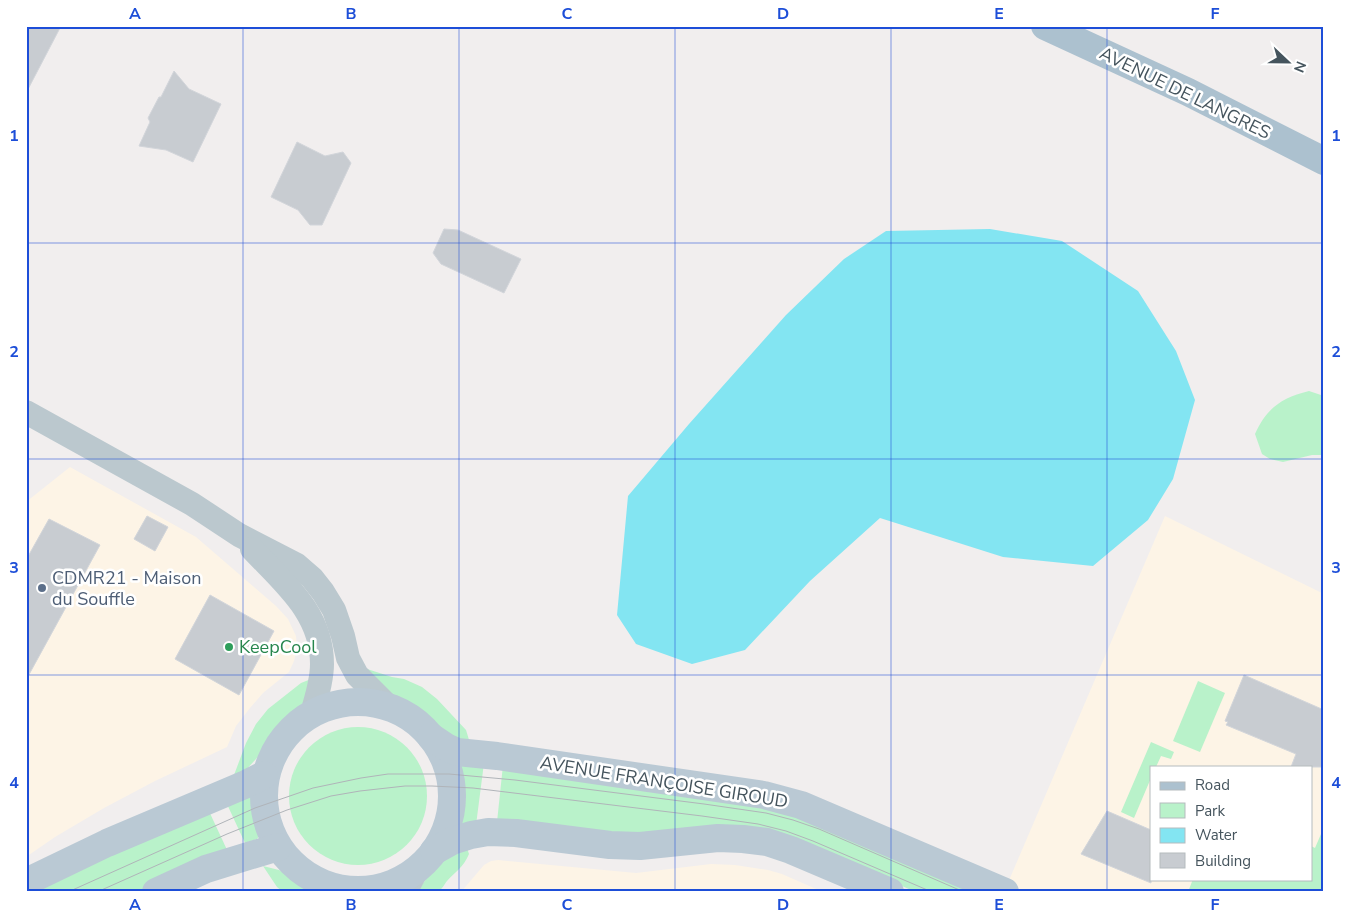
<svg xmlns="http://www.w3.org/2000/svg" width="1350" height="918" font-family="'Nunito Sans',sans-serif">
<rect width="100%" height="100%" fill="#f1eeee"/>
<!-- commercial -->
<g fill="#fdf4e6" fill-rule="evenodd">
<polygon points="70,467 196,537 276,606 288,619 296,636 297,648 294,661 289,672 263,693 250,708 236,726 227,747 155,781 104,808 55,837 26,857 26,502"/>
<path d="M1165,516L1324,594V892H1004ZM1151,767H1311V879H1151Z"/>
<polygon points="498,860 636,873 711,864 735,865 768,870 782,874 823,892 461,892 484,865 491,861"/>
</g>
<!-- green -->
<g fill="#b9f2ca">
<path d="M1309,391L1324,396V455H1312L1283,462L1270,459L1262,454L1255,434C1267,408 1281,398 1309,391Z"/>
<polygon points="364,668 392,677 404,679 422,687 437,699 466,730 470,743 441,732 424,714 406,702 392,694"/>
<polygon points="311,679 306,700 276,730 266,746 256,759 243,773 234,775 246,743 256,724 268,709 301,683"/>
<polygon points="1198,681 1225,693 1200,752 1173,741"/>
<circle cx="358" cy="796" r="69"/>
<polygon points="1151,742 1174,752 1171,759 1161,756 1156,767 1151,767 1151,778 1134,818 1121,812"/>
<path d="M484,763L476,825L462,824C460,819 462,814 463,808C464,793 460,779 460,765Z"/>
<polygon points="503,765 780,809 984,892 916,892 817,850 497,822"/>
<polygon points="250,796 252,801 255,819 259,836 257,839 245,843 226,802"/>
<polygon points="208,809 228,852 137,892 34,892"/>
<polygon points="1324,827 1324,892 1188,892 1193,879 1311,879 1311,846 1315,848"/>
<path d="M467,848L469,854C463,868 456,871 447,881C444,885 441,891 436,892C430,893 422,892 416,892L435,868L446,859Z"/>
<polygon points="263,866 279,870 315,892 283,892 277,887"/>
</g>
<!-- water -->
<polygon fill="#83e5f2" points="990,229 1062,241 1138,291 1176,351 1195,400 1173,479 1148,520 1093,566 1003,557 880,518 810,581 745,650 692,664 636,644 617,615 628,496 689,424 786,315 844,259 886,231"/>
<!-- building -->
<g fill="#c8ccd1" stroke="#d2d5da">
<polygon points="26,26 61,26 26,93"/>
<polygon points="174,71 189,89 221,104 193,162 166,150 139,146 150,122 148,118 159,97 161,97"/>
<polygon points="297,142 325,156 343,152 351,163 322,225 310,225 298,210 271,197"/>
<polygon points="444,229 458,230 521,259 504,293 441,264 433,253"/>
<polygon points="147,516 168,527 155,551 134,539"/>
<polygon points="49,519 100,545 26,680 26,560"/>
<polygon points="210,595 274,631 239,695 175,659"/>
<polygon points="1244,675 1324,710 1324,767 1291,767 1296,754 1226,725 1228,722 1225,721"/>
<polygon points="1107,811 1151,830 1151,883 1081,854"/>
</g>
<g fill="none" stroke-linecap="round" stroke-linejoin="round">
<!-- street -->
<g stroke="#bbc8ce" stroke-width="24">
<polyline points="26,412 192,504 239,535 297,565 312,578 323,592 334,610 343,636 348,658 357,675 389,707"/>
<path d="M252,549C284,583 322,613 322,664C322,680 317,697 312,713"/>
<polyline points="332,886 339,892"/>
<polyline points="405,892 419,866"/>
</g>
<!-- secondary -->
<g stroke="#bac9d4" stroke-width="28">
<circle cx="358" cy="796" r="94"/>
<polyline points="431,737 446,747 457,752 497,756 764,795 801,805 1005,892"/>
<polyline points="434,851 452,841 471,835 488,832 516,833 610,845 640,846 718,838 743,839 767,842 791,850 890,892"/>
<polyline points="26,882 107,843 244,785 264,775"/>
<polyline points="156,892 206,869 278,847"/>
</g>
<!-- primary -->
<polyline stroke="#acc1cf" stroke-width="28" points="1045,26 1188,92 1324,161"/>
<!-- tram -->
<g stroke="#b0b4b9" stroke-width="1">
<polyline points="68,892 255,808 313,788 361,778 388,774 449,774 515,780 704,804 766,813 793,820 819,829 964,892"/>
<polyline points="97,892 227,834 287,810 331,796 360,791 405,786 432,786 473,788 702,816 758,824 786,831 813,841 932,892"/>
</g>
</g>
<!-- grid -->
<path fill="none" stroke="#1d4ed8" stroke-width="1" stroke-opacity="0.55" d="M243,26V892M459,26V892M675,26V892M891,26V892M1107,26V892M26,243H1324M26,459H1324M26,675H1324"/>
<!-- markers -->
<circle fill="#5c6f8a" stroke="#fff" stroke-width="2" cx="42" cy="588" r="5"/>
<circle fill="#2e9e5b" stroke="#fff" stroke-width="2" cx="229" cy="647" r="5"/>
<g text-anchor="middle" stroke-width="5" stroke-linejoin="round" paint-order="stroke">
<!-- street labels -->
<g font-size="18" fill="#45545d" stroke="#fff">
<text transform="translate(1185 93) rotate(26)" y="6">AVENUE DE LANGRES</text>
<text transform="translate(664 782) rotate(9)" y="6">AVENUE FRANÇOISE GIROUD</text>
</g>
<!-- service labels -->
<g font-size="18" fill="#4e5e75" stroke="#fff" text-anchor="start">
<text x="52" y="584">CDMR21 - Maison<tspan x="52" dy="21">du Souffle</tspan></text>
</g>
<!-- leisure labels -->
<g font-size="18" fill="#27864d" stroke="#fff" text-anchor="start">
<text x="239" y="653">KeepCool</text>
</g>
</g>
<!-- border -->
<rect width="1350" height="918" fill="none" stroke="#ffffff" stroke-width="55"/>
<!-- legend -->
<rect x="1150" y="766" width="162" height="115" fill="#ffffff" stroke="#b5bbbe"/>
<rect x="1160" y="782" width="25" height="8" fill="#acc1cf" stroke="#b5bbbe"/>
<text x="1195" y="790" font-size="15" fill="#45545d">Road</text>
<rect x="1160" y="803" width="25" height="15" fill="#b9f2ca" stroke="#b5bbbe"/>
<text x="1195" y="816" font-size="15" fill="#45545d">Park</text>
<rect x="1160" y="828" width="25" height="15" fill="#83e5f2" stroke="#b5bbbe"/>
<text x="1195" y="840" font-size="15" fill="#45545d">Water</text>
<rect x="1160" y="853" width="25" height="15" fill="#c8ccd1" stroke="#b5bbbe"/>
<text x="1195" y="866" font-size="15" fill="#45545d">Building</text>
<!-- north arrow -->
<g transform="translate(1288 62) rotate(112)" stroke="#ffffff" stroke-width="4" paint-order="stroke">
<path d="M0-4L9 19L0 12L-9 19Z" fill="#45545d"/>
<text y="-8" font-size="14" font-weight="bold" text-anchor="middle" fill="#45545d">N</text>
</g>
<rect x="28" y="28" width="1294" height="862" fill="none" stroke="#1d4ed8" stroke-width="2"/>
<g font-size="16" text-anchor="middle" font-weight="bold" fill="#1d4ed8">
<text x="135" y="19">A</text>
<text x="351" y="19">B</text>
<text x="567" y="19">C</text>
<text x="783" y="19">D</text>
<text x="999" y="19">E</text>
<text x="1215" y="19">F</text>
<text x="14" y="141">1</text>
<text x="1336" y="141">1</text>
<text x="14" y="357">2</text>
<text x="1336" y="357">2</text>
<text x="14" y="573">3</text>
<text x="1336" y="573">3</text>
<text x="14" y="788">4</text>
<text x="1336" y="788">4</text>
<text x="135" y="910">A</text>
<text x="351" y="910">B</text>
<text x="567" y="910">C</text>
<text x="783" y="910">D</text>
<text x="999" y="910">E</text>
<text x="1215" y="910">F</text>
</g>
</svg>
